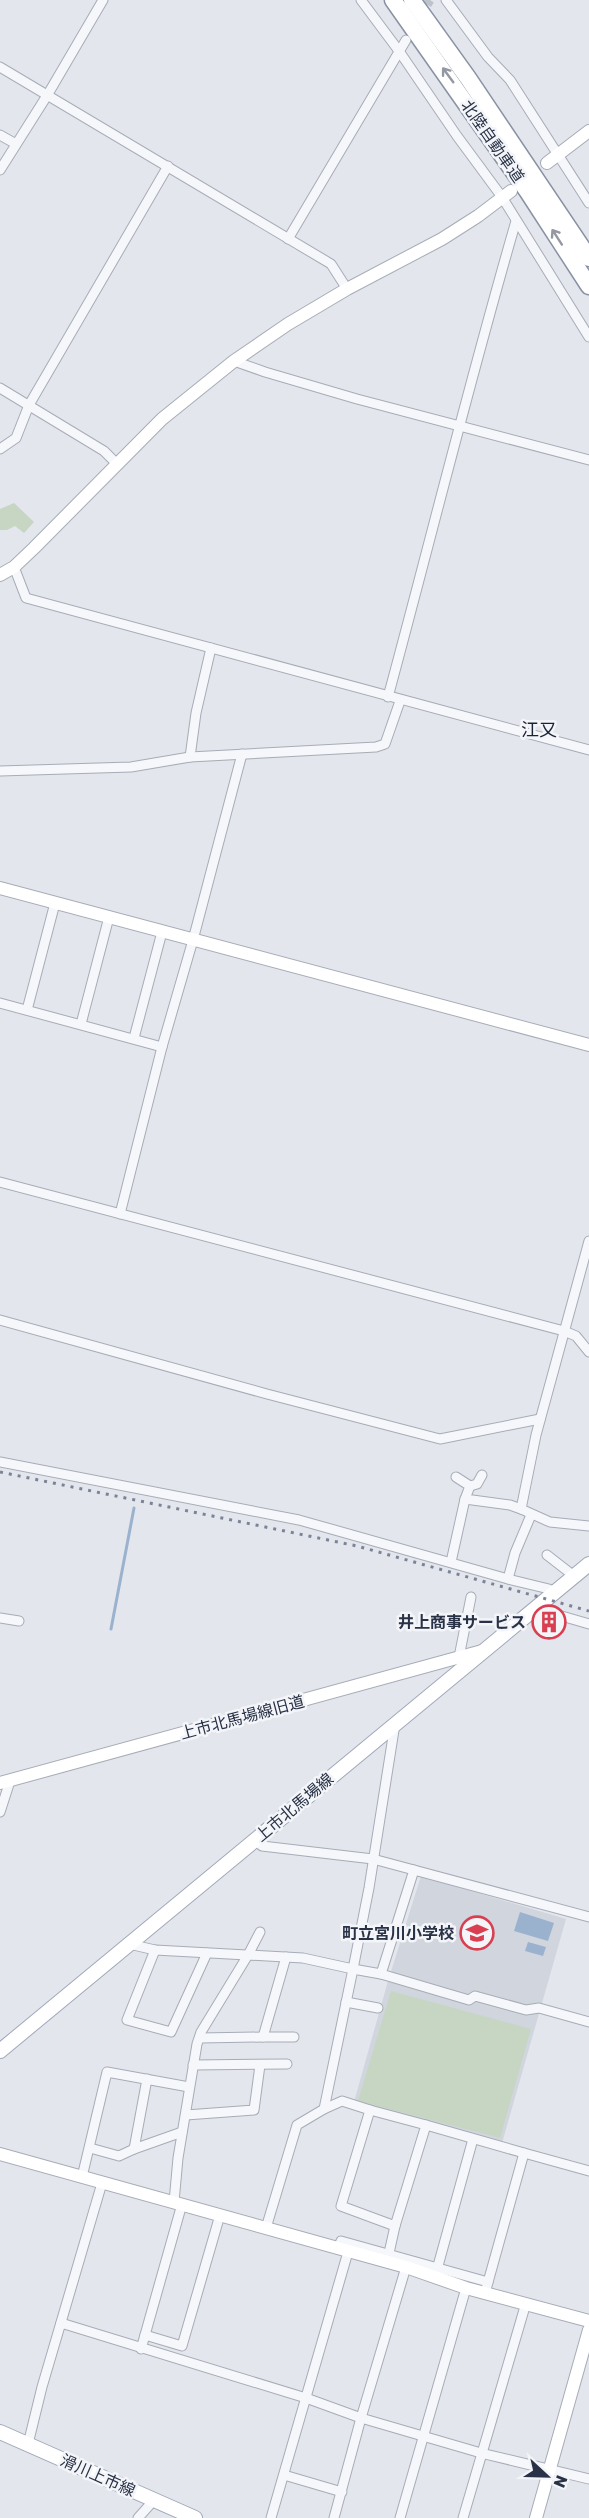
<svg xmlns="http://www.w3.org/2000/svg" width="589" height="2518" font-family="Rubik,'Noto Sans JP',sans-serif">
<rect width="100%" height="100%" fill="#e3e6ec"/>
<!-- built -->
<polygon fill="#d0d5de" points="421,1876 566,1919 502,2143 354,2102 388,1981"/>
<!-- green -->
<g fill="#c7d6c3">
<polygon points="14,503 34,522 24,533 15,526 7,530 0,530 0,509"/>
<polygon points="391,1991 531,2029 500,2138 358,2101"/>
</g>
<!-- water -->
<g fill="#9bb2ce">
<polygon points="520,1912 554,1923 548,1941 514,1931"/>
<polygon points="528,1942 546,1947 543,1956 525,1951"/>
</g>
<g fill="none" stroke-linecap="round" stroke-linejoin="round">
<!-- stream -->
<polyline stroke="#9bb2ce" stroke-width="3" points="111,1629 134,1508"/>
<!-- street-tunnel -->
<polyline stroke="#bec2cb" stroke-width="9" stroke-dasharray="9 4.5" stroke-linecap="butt" points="420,16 430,0"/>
<defs>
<g id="street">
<polyline points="361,0 399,51 457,136 502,197 589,337"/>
<polyline points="446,0 488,57 510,80 589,203"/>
<polyline points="0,67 331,264 347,289"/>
<polyline points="0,135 16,144"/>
<polyline points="0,170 48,94 103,0"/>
<polyline points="288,239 406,40"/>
<polyline points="234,361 265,372 357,399 589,460"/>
<polyline points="0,388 104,451 116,463"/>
<polyline points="0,449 16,438 29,405 168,166"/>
<polyline points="14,567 26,598 589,750"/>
<path d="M388,697C431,538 470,379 516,221"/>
<polyline points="190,757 196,713 211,648"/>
<polyline points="0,771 131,767 190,757 376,747 385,744 400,701"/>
<polyline points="0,1003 162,1047"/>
<polyline points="27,1010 55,903"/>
<polyline points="81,1024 109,917"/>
<polyline points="134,1038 162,932"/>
<polyline points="0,1182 564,1331 576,1336 589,1352"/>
<polyline points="120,1214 162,1047 193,940 242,754"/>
<polyline points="589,1241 536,1435 521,1509 550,1522 589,1526"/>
<polyline points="0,1320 267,1394 440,1439 540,1419"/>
<polyline points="0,1462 299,1520 508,1579"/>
<polyline points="456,1477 470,1486 465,1499 510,1505 521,1509"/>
<polyline points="470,1486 477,1484 482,1475"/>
<polyline points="531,1515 515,1553 508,1579 549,1589 554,1592"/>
<polyline points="547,1555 574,1576"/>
<polyline points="451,1562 465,1499"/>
<polyline points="534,1608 589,1624"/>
<polyline points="0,1618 19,1621"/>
<polyline points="459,1657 471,1597"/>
<polyline points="0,1812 10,1781"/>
<polyline points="254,1840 262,1846 373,1859 589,1917"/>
<polyline points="129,1944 155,1950 303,1958 353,1969 369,1888 395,1724"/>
<polyline points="155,1950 127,2020 171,2032 207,1953"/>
<polyline points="286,1957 263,2037 294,2037"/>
<polyline points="381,1974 469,2000 475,1996 526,2010 539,2008 589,2022"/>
<polyline points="346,2002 378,2008"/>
<polyline points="200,2038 263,2037"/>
<polyline points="193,2065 287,2064"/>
<polyline points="147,2079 134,2149 182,2132"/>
<polyline points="324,2109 342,2101 370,2110 341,2206 395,2226 387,2262"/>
<polyline points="370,2110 426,2125 395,2226"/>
<polyline points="186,2115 254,2110 260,2065"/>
<polyline points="426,2125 524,2153"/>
<polyline points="90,2148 119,2156 134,2149"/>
<polyline points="82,2177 107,2072 189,2087"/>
<polyline points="174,2202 178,2158 197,2044 201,2032 248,1955 260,1932"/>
<polyline points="266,2228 297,2125 324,2109 353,1969 381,1974 414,1870"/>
<polyline points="338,2249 341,2241 488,2282"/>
<polyline points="436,2273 473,2139"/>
<polyline points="485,2293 524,2153 589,2171"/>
<polyline points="61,2323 306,2398 361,2418 481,2453 589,2479"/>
<polyline points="145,2335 182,2204"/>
<polyline points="141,2349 145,2335 182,2346 220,2215"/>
<polyline points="28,2444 42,2387 102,2183"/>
<polyline points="284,2475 342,2492"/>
<polyline points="138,2518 154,2500"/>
<polyline points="271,2518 348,2252"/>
<polyline points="334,2518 361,2418 406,2267"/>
<polyline points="400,2518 466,2288"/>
<polyline points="463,2518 526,2303"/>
</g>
<g id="secondary">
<polyline points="547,163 589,131"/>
<polyline points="0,575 14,567 34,548 162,419 234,361 288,324 347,289 442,239 478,216 511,191"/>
<polyline points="0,888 589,1045"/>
<polyline points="0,1783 482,1651"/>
<polyline points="0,2154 406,2267 466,2288 589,2321"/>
<polyline points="536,2518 589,2330"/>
</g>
<g id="primary">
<polyline points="0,2051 589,1564"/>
<polyline points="0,2432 195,2518"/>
</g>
<g id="highway">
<polyline points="393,0 528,192 589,286"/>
<polyline points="412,0 468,78 589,258"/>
</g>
</defs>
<!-- street casing -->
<use href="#street" stroke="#a7acb7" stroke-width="11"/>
<!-- secondary casing -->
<use href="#secondary" stroke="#a7acb7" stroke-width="14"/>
<!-- primary casing -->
<use href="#primary" stroke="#a1a9b9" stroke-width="16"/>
<!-- highway casing -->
<use href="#highway" stroke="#8992a4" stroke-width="19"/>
<!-- street -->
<use href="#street" stroke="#f6f7fa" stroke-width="9"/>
<!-- secondary -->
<use href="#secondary" stroke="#fff" stroke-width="12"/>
<!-- primary -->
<use href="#primary" stroke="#fff" stroke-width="14"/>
<!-- highway -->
<use href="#highway" stroke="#fff" stroke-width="16"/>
<!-- rail -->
<polyline stroke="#7b8497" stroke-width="3" stroke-dasharray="3 6" stroke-linecap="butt" points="0,1472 357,1546 589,1611"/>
</g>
<!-- one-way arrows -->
<defs><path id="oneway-shaft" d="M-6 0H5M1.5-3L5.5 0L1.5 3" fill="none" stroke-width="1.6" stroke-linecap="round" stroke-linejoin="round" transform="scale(1.5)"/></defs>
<g stroke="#9498a2">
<use href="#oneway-shaft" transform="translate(448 75) rotate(-126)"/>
<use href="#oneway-shaft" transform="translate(557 237) rotate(-123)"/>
</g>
<!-- icons -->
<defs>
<symbol id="building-ring" viewBox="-11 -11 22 22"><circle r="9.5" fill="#f3f5f9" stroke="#d93f50" stroke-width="1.5"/><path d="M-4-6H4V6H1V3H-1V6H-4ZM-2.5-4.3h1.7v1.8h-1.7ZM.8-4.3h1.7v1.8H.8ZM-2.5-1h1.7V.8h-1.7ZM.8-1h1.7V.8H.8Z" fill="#d93f50"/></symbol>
<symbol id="school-ring" viewBox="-11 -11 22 22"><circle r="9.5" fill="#f3f5f9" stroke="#d93f50" stroke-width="1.5"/><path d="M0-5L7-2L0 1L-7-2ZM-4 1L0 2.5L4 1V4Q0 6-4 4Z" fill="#d93f50"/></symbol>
</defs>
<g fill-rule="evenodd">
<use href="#building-ring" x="530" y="1603" width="38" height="38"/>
<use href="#school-ring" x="458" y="1914" width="38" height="38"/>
</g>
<g text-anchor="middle" stroke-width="5" stroke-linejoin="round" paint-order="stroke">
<!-- street labels -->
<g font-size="16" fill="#293246" stroke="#f3f5f9">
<text transform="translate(493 141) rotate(55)" y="6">北陸自動車道</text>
<text transform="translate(242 1717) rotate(-15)" y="6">上市北馬場線旧道</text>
<text transform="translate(294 1807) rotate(-40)" y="6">上市北馬場線</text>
<text transform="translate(98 2475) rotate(24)" y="6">滑川上市線</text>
</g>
<!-- poi labels -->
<g font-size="16" font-weight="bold" fill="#293246" stroke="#f3f5f9" text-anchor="end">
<text x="526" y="1628">井上商事サービス</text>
<text x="454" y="1939">町立宮川小学校</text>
</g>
<!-- neighbourhood labels -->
<g font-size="18" fill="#1b2337" stroke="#f3f5f9">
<text x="539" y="736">江又</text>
</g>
</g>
<!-- north arrow -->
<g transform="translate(547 2476) rotate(112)" stroke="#f3f5f9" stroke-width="4.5" paint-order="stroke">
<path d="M0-4.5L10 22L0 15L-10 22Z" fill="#293246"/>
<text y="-9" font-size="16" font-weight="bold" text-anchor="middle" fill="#293246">N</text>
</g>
</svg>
